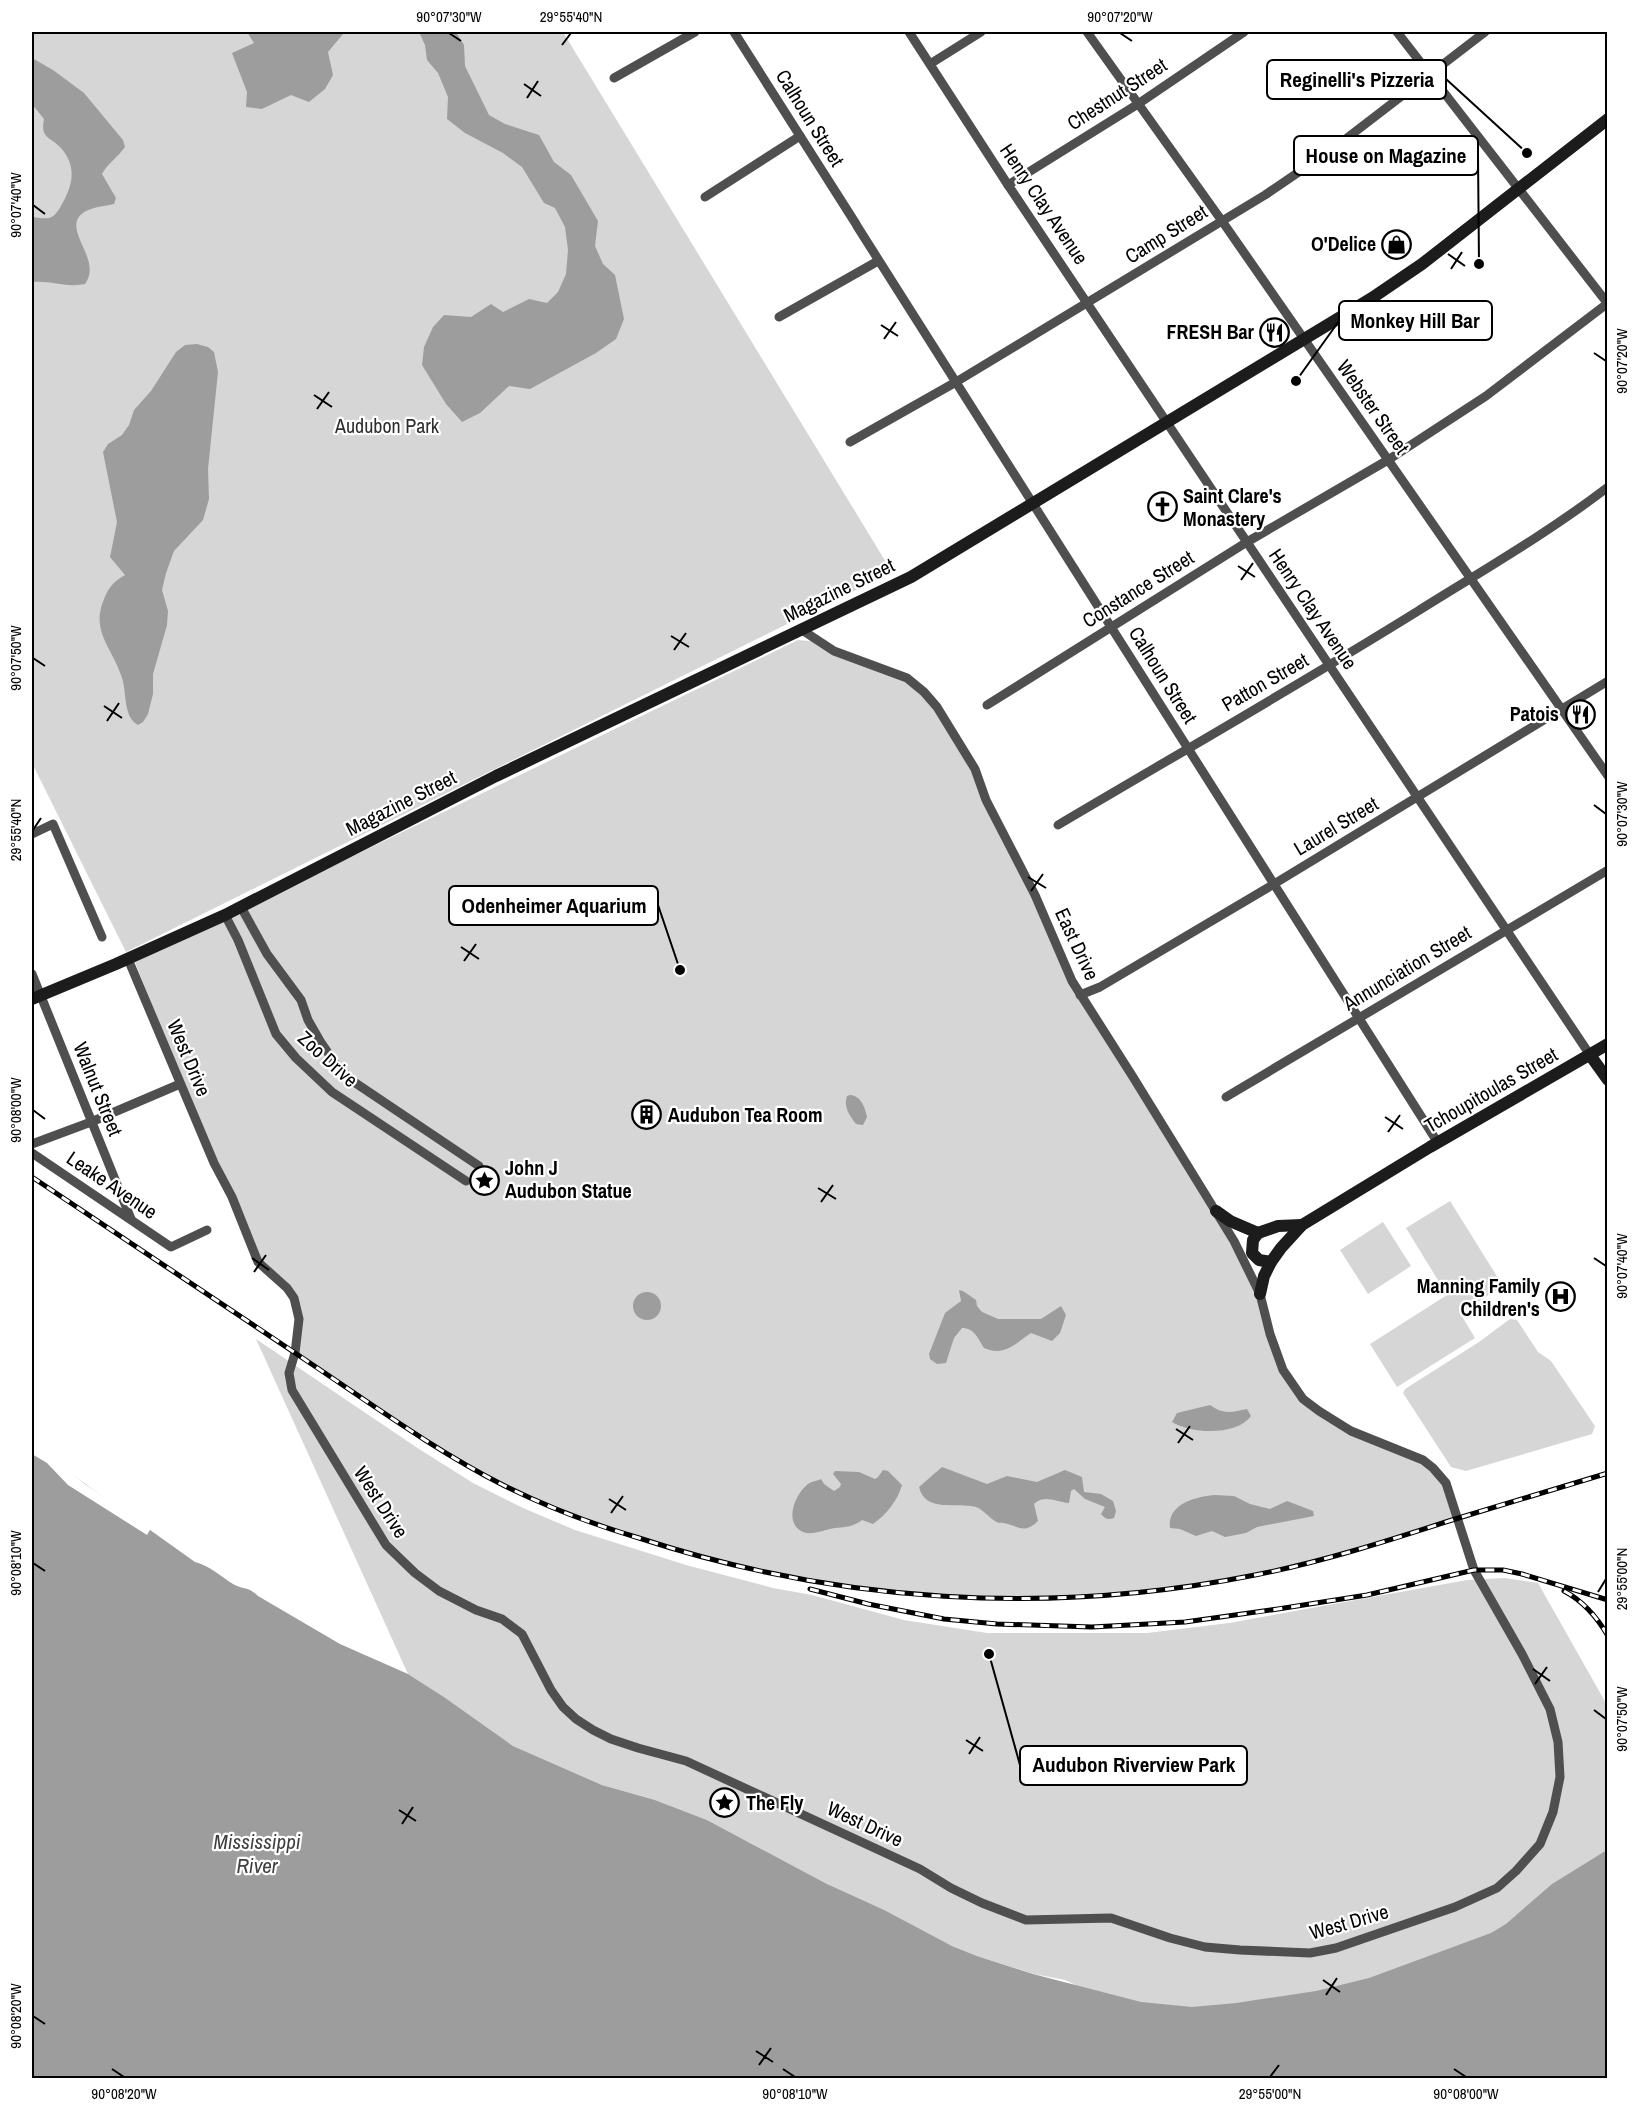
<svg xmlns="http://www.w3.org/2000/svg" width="1639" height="2110" font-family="'Archivo Narrow',sans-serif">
<rect width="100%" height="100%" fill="#fff"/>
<!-- green -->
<g fill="#d6d6d6">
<polygon points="32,32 563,32 892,572 126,952 32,763"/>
<path d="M798,640L819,642L907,678L955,733L1080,995L1242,1259L1293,1386L1319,1411L1423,1460L1446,1483L1457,1519C1364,1548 1272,1575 1176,1588C1103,1599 1028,1599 955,1596C930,1594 905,1594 881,1592C751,1577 620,1542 503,1485C431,1450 362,1397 295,1353L294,1298L258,1262L214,1163L135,962Z"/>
<polygon points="1450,1201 1503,1286 1460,1313 1475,1338 1397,1387 1370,1344 1447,1295 1406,1228"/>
<polygon points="1383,1222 1411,1266 1368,1294 1340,1250"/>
<polygon points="1510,1319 1517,1320 1538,1352 1551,1361 1595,1426 1592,1434 1466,1471 1451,1467 1403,1393 1405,1389 1479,1342"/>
<polygon points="256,1339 416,1447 473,1483 523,1508 575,1530 686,1565 773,1588 812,1595 904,1620 987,1633 1147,1633 1229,1623 1467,1580 1505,1578 1538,1583 1607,1705 1607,1897 1240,2061 1065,1980 1034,1974 977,1956 952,1946 827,1884 707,1820 655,1800 602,1785 513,1746 444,1697 408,1674"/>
</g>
<!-- water -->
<g fill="#9d9d9d">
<polygon points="247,32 341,32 343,34 328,52 333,75 325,89 309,102 291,95 262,109 246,107 247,92 232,53 254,43"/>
<polygon points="419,32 456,32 464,45 465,66 489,115 505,124 539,135 554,162 571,175 598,221 595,246 603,264 615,275 624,319 616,339 596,353 530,389 509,386 480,413 462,422 446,404 422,365 424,347 433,327 444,315 471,317 491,304 503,312 529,299 547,303 558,292 566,274 568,250 565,227 555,208 544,203 522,167 503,153 465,133 447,119 448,97 438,73 427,60 425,45"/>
<path d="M32,58L53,70L84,93L123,140L125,147C118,157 108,163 102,174L116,198L114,204C105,206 94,207 86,211C57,227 104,258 85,284C67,288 50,280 32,282V217C49,219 53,221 62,204C73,185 77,166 61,148C50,136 40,139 44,119L32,104Z"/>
<path d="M197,344L208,347L214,352L218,372L208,469L209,499L203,520L174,551L166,573L162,590L168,611L167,625L153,674V694L148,714L143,722L138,725C123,717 127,693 122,678C113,648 90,632 104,599C109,587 113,582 125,575L110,557L117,522L103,452L108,444L122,435L129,425L134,410L151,391L176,352L185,345Z"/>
<path d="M850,1095C861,1096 865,1107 867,1117L863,1125L856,1124C850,1116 843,1107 847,1096Z"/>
<path d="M959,1290L963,1291L976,1300L977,1306L982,1312L998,1319H1041L1061,1306L1066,1315L1060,1333L1052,1341L1031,1333C1015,1344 1004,1357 984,1348C978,1338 974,1328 962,1328L954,1338L946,1363L937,1364L930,1359L929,1354L945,1313L961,1301Z"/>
<circle cx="647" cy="1306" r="14"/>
<path d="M1210,1405C1224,1415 1232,1412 1247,1409L1251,1416C1237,1436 1191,1434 1172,1422L1177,1413Z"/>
<path d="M32,1433L49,1458L195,1562C210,1566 220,1576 233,1584C243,1590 248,1586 258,1596L340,1644L408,1674L444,1697L513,1746L602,1785L655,1800L707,1820L827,1884L884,1910L952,1946L977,1956L1033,1974L1141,2002L1192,2007L1236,2003L1316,1991L1369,1978L1491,1933L1506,1924L1552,1884L1607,1850V2078H32Z"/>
<path d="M942,1467L987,1484L1007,1476L1037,1482L1065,1470L1082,1477L1084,1492L1101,1494L1113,1501L1116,1511L1114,1518C1108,1520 1105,1519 1101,1514L1105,1507L1085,1499L1074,1489L1071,1491L1069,1503C1055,1502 1045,1494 1034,1504L1038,1521C1023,1535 1019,1526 1004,1523C998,1522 1000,1524 995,1521C988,1517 984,1510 976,1507C957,1502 925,1513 919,1487Z"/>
<path d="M883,1470L888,1471L902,1485C898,1500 886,1515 873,1524L862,1520C853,1527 846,1527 835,1528C825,1529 813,1536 803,1532C783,1523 795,1494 808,1484C812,1481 817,1481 821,1479L824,1484L834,1491L840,1487L841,1484L833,1474L835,1471L859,1472L875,1479L878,1477Z"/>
<path d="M1214,1495L1234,1496L1250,1504L1270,1509L1287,1501L1313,1511L1314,1516L1257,1527L1246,1533L1225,1537L1212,1531L1196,1536L1180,1529L1170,1528C1167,1504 1195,1497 1214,1495Z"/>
</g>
<!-- pier -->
<polygon fill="#fff" points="32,1430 39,1437 51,1456 60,1464 85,1484 151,1528 147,1535 68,1485 47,1463 32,1454"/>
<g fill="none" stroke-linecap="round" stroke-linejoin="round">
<!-- street -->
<g stroke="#4f4f4f" stroke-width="9">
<polyline points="734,32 856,224"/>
<polyline points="909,32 1008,185 1590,1055"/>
<polyline points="1087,32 1222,221 1608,776"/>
<polyline points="1397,32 1608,304"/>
<polyline points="930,64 981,32"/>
<polyline points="614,78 695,32"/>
<polyline points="1008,185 1138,104 1244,32"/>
<polyline points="705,197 800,136"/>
<polyline points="857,226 1438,1143"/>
<polyline points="779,317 878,261"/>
<polyline points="850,442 956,382 1265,195 1334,148 1485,32"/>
<polyline points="987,705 1247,542 1388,460 1486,396 1608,303"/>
<path d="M1058,825C1178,754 1299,685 1418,611C1482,571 1548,533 1608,487"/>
<polyline points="32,834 53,824 102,937"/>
<polyline points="241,907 267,954 301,1000 308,1020 320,1041 337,1066 354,1082 479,1166"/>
<polyline points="225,915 238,940 276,1034 296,1058 332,1092 466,1181"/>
<polyline points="128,959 214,1163 232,1197 258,1262 287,1288 294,1298 299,1319 295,1353 289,1373 292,1390 386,1545 415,1573 439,1591 476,1610 502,1619 522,1634 551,1690 563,1707 576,1719 593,1730 611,1739 638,1748 686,1761 920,1869 951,1888 982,1903 1026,1920 1111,1918 1170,1938 1205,1947 1240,1950 1310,1953 1336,1948 1455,1907 1497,1888 1516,1871 1540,1844 1553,1812 1560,1777 1558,1742 1550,1709 1522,1654 1474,1570 1446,1483 1433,1468 1423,1460 1351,1431 1319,1411 1303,1399 1283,1370 1270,1334 1260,1294 1234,1241 1133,1077 1072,981 1035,895 986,800 975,769 937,707 924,692 907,678 834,651 802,630"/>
<polyline points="32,974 131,1219"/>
<polyline points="1080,995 1100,987 1274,884 1608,681"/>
<polyline points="1226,1097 1608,870"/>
<polyline points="32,1144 91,1122 180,1084"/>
<polyline points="32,1153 171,1247 207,1230"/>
</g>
<!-- secondary -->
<g stroke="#1c1c1c" stroke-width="12">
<polyline points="32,999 116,964 225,915 496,776 911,577 1372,298 1422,264 1608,119"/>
<polyline points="1590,1055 1608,1080"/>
<polyline points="1216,1211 1230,1221 1258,1233 1278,1226 1302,1225"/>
<polyline points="1258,1233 1253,1240 1252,1253 1259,1260 1271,1262"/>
<polyline points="1260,1294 1264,1276 1271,1262 1281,1248 1302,1225 1430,1147 1608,1044"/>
</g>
<defs>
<g id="rail">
<path d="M32,1177C126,1240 221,1303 316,1367C377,1408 438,1452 503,1485C547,1507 592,1524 639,1538C837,1603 1050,1616 1255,1575C1322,1562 1387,1541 1452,1520C1504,1504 1556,1489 1608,1473"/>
<polyline points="810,1589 868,1604 944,1619 997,1624 1092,1627 1185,1622 1278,1609 1367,1595 1474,1570 1503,1570 1522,1574 1608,1600"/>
<path d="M1564,1591C1583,1601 1597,1617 1608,1636"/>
</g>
</defs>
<!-- rail casing -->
<use href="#rail" stroke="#000" stroke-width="5"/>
<!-- rail -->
<use href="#rail" stroke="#fff" stroke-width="3" stroke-dasharray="9" stroke-linecap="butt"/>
</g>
<!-- ticks -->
<path fill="none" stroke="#000" stroke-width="2" d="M449,33L461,41M1120,33L1132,41M562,45L571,33M524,84L541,96M527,98L538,81M33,205L45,214M1448,254L1465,266M1451,269L1462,252M881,325L898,336M884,339L896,322M1594,353L1606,361M314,395L332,407M317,409L329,392M1238,566L1255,577M1241,580L1253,563M671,636L689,647M674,650L686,633M33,658L45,666M104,706L122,718M107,721L119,703M1594,805L1606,814M33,830L41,818M1028,877L1046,888M1031,891L1043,874M461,947L479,959M464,961L476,944M33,1110L45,1119M1385,1117L1403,1129M1388,1132L1400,1115M818,1188L836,1199M821,1202L833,1185M252,1258L269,1270M1594,1258L1606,1266M254,1272L266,1255M1176,1429L1193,1440M1178,1443L1190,1426M609,1499L626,1510M611,1513L623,1496M33,1563L45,1571M1598,1592L1606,1579M1533,1669L1550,1681M1535,1684L1547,1667M1594,1710L1606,1719M966,1740L983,1751M969,1754L980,1737M399,1810L416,1821M402,1824L413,1807M1323,1980L1340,1992M1326,1995L1337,1978M33,2016L45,2024M756,2051L773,2062M759,2065L771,2048M112,2069L124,2077M783,2069L795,2077M1454,2069L1466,2077M1270,2077L1279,2065"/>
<!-- icons -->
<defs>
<symbol id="shop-ring" viewBox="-11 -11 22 22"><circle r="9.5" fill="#fff" stroke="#000" stroke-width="1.5"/><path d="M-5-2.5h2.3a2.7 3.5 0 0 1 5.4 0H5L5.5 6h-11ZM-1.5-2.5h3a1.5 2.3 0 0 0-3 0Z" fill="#000"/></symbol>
<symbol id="restaurant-ring" viewBox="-11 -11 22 22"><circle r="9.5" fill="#fff" stroke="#000" stroke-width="1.5"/><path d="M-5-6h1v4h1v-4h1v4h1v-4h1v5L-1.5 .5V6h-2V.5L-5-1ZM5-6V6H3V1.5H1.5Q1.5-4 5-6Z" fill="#000"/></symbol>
<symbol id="church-ring" viewBox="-11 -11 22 22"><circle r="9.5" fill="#fff" stroke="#000" stroke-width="1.5"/><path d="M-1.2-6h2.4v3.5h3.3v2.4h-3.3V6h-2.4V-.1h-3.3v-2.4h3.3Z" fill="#000"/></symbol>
<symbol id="building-ring" viewBox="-11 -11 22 22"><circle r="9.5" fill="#fff" stroke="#000" stroke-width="1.5"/><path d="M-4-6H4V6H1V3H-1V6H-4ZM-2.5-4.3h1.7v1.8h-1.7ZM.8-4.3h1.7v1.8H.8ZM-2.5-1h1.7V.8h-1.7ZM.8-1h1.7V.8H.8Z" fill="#000"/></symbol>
<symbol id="sight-ring" viewBox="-11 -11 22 22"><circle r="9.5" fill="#fff" stroke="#000" stroke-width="1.5"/><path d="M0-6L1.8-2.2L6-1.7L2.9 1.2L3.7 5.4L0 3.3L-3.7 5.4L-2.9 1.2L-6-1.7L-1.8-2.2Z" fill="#000"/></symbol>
<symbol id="hospital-ring" viewBox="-11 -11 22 22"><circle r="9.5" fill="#fff" stroke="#000" stroke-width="1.5"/><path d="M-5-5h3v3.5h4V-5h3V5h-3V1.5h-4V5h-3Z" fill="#000"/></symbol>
</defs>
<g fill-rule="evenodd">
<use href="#shop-ring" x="1380" y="228" width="33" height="33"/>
<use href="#restaurant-ring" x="1258" y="316" width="33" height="33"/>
<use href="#church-ring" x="1146" y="490" width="33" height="33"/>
<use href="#restaurant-ring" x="1564" y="698" width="33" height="33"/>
<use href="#building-ring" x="630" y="1098" width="33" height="33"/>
<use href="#sight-ring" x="468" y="1164" width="33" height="33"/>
<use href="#hospital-ring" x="1544" y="1280" width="33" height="33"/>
<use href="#sight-ring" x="708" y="1786" width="33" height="33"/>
</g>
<g text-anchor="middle" stroke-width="4.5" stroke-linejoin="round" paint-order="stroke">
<!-- street labels -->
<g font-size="20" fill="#000" stroke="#fff">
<text transform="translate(1117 94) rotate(-33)" y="7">Chestnut Street</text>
<text transform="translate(810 118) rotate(58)" y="7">Calhoun Street</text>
<text transform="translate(1044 204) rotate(56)" y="7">Henry Clay Avenue</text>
<text transform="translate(1166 234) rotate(-32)" y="7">Camp Street</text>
<text transform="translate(1373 407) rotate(55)" y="7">Webster Street</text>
<text transform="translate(1138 589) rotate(-32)" y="7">Constance Street</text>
<text transform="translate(839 590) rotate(-26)" y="7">Magazine Street</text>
<text transform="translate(1313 609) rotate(56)" y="7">Henry Clay Avenue</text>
<text transform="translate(1163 675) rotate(58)" y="7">Calhoun Street</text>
<text transform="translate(1265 682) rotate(-30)" y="7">Patton Street</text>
<text transform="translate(401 803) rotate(-27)" y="7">Magazine Street</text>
<text transform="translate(1336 826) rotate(-31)" y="7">Laurel Street</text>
<text transform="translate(1077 944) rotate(65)" y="7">East Drive</text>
<text transform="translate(1407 968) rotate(-31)" y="7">Annunciation Street</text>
<text transform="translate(189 1058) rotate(67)" y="7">West Drive</text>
<text transform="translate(328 1059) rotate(42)" y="7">Zoo Drive</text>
<text transform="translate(98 1089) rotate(68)" y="7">Walnut Street</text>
<text transform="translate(1491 1090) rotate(-30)" y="7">Tchoupitoulas Street</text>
<text transform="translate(112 1185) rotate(34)" y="7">Leake Avenue</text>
<text transform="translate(381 1502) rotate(57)" y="7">West Drive</text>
<text transform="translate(865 1824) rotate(25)" y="7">West Drive</text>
<text transform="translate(1349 1922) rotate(-16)" y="7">West Drive</text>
</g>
<!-- poi labels -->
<g font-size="20" font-weight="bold" fill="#000" stroke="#fff" text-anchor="end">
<text x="1376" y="251">O'Delice</text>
<text x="1254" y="339">FRESH Bar</text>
<text x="1183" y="503" text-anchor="start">Saint Clare's<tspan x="1183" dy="23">Monastery</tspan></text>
<text x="1559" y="721">Patois</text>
<text x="668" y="1122" text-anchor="start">Audubon Tea Room</text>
<text x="505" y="1175" text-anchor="start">John J<tspan x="505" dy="23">Audubon Statue</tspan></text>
<text x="1540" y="1293">Manning Family<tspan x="1540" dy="23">Children's</tspan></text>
<text x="746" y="1810" text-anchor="start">The Fly</text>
</g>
<!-- park labels -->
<g font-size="20" fill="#2d2d2d" stroke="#fff">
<text x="387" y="433">Audubon Park</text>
</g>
<!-- water labels -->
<g font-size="21" font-style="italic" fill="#3e3e3e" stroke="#fff">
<text x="257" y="1849">Mississippi<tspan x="257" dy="24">River</tspan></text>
</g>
</g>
<!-- callouts -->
<path fill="none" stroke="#000" stroke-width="2" d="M1527 153L1446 79M1479 264L1478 155M1296 381L1339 321M680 970L658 905M989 1654L1020 1765"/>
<g fill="#000" stroke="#fff" stroke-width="2">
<circle cx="1527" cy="153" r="6"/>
<circle cx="1479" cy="264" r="6"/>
<circle cx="1296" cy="381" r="6"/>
<circle cx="680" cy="970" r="6"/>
<circle cx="989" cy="1654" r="6"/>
</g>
<g fill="#fff" stroke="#000" stroke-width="2">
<rect x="1267" y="60" width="179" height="39" rx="6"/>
<rect x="1294" y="136" width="184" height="39" rx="6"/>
<rect x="1339" y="301" width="153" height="39" rx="6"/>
<rect x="449" y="886" width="209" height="39" rx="6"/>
<rect x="1020" y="1746" width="227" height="39" rx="6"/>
</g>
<g font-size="21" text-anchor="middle" font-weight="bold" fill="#000">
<text x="1357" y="87">Reginelli's Pizzeria</text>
<text x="1386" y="163">House on Magazine</text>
<text x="1415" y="328">Monkey Hill Bar</text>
<text x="554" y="913">Odenheimer Aquarium</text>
<text x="1134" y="1772">Audubon Riverview Park</text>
</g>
<!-- border -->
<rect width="1639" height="2110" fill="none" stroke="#ffffff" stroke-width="66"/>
<rect x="33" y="33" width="1573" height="2044" fill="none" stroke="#000" stroke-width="2"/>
<g font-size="15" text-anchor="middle" fill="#000">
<text x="449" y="22">90°07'30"W</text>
<text x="571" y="22">29°55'40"N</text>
<text x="1120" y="22">90°07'20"W</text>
<text transform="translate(16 205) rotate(-90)" y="5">90°07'40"W</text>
<text transform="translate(1622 361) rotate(-90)" y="5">90°07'20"W</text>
<text transform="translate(16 658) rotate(-90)" y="5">90°07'50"W</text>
<text transform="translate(1622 814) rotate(-90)" y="5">90°07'30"W</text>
<text transform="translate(16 830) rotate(-90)" y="5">29°55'40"N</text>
<text transform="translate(16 1110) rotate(-90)" y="5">90°08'00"W</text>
<text transform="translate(1622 1266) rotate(-90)" y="5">90°07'40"W</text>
<text transform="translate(16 1563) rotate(-90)" y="5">90°08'10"W</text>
<text transform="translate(1622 1579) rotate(-90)" y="5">29°55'00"N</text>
<text transform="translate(1622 1719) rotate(-90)" y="5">90°07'50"W</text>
<text transform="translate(16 2016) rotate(-90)" y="5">90°08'20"W</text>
<text x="124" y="2099">90°08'20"W</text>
<text x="795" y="2099">90°08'10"W</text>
<text x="1270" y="2099">29°55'00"N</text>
<text x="1466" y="2099">90°08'00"W</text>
</g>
</svg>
